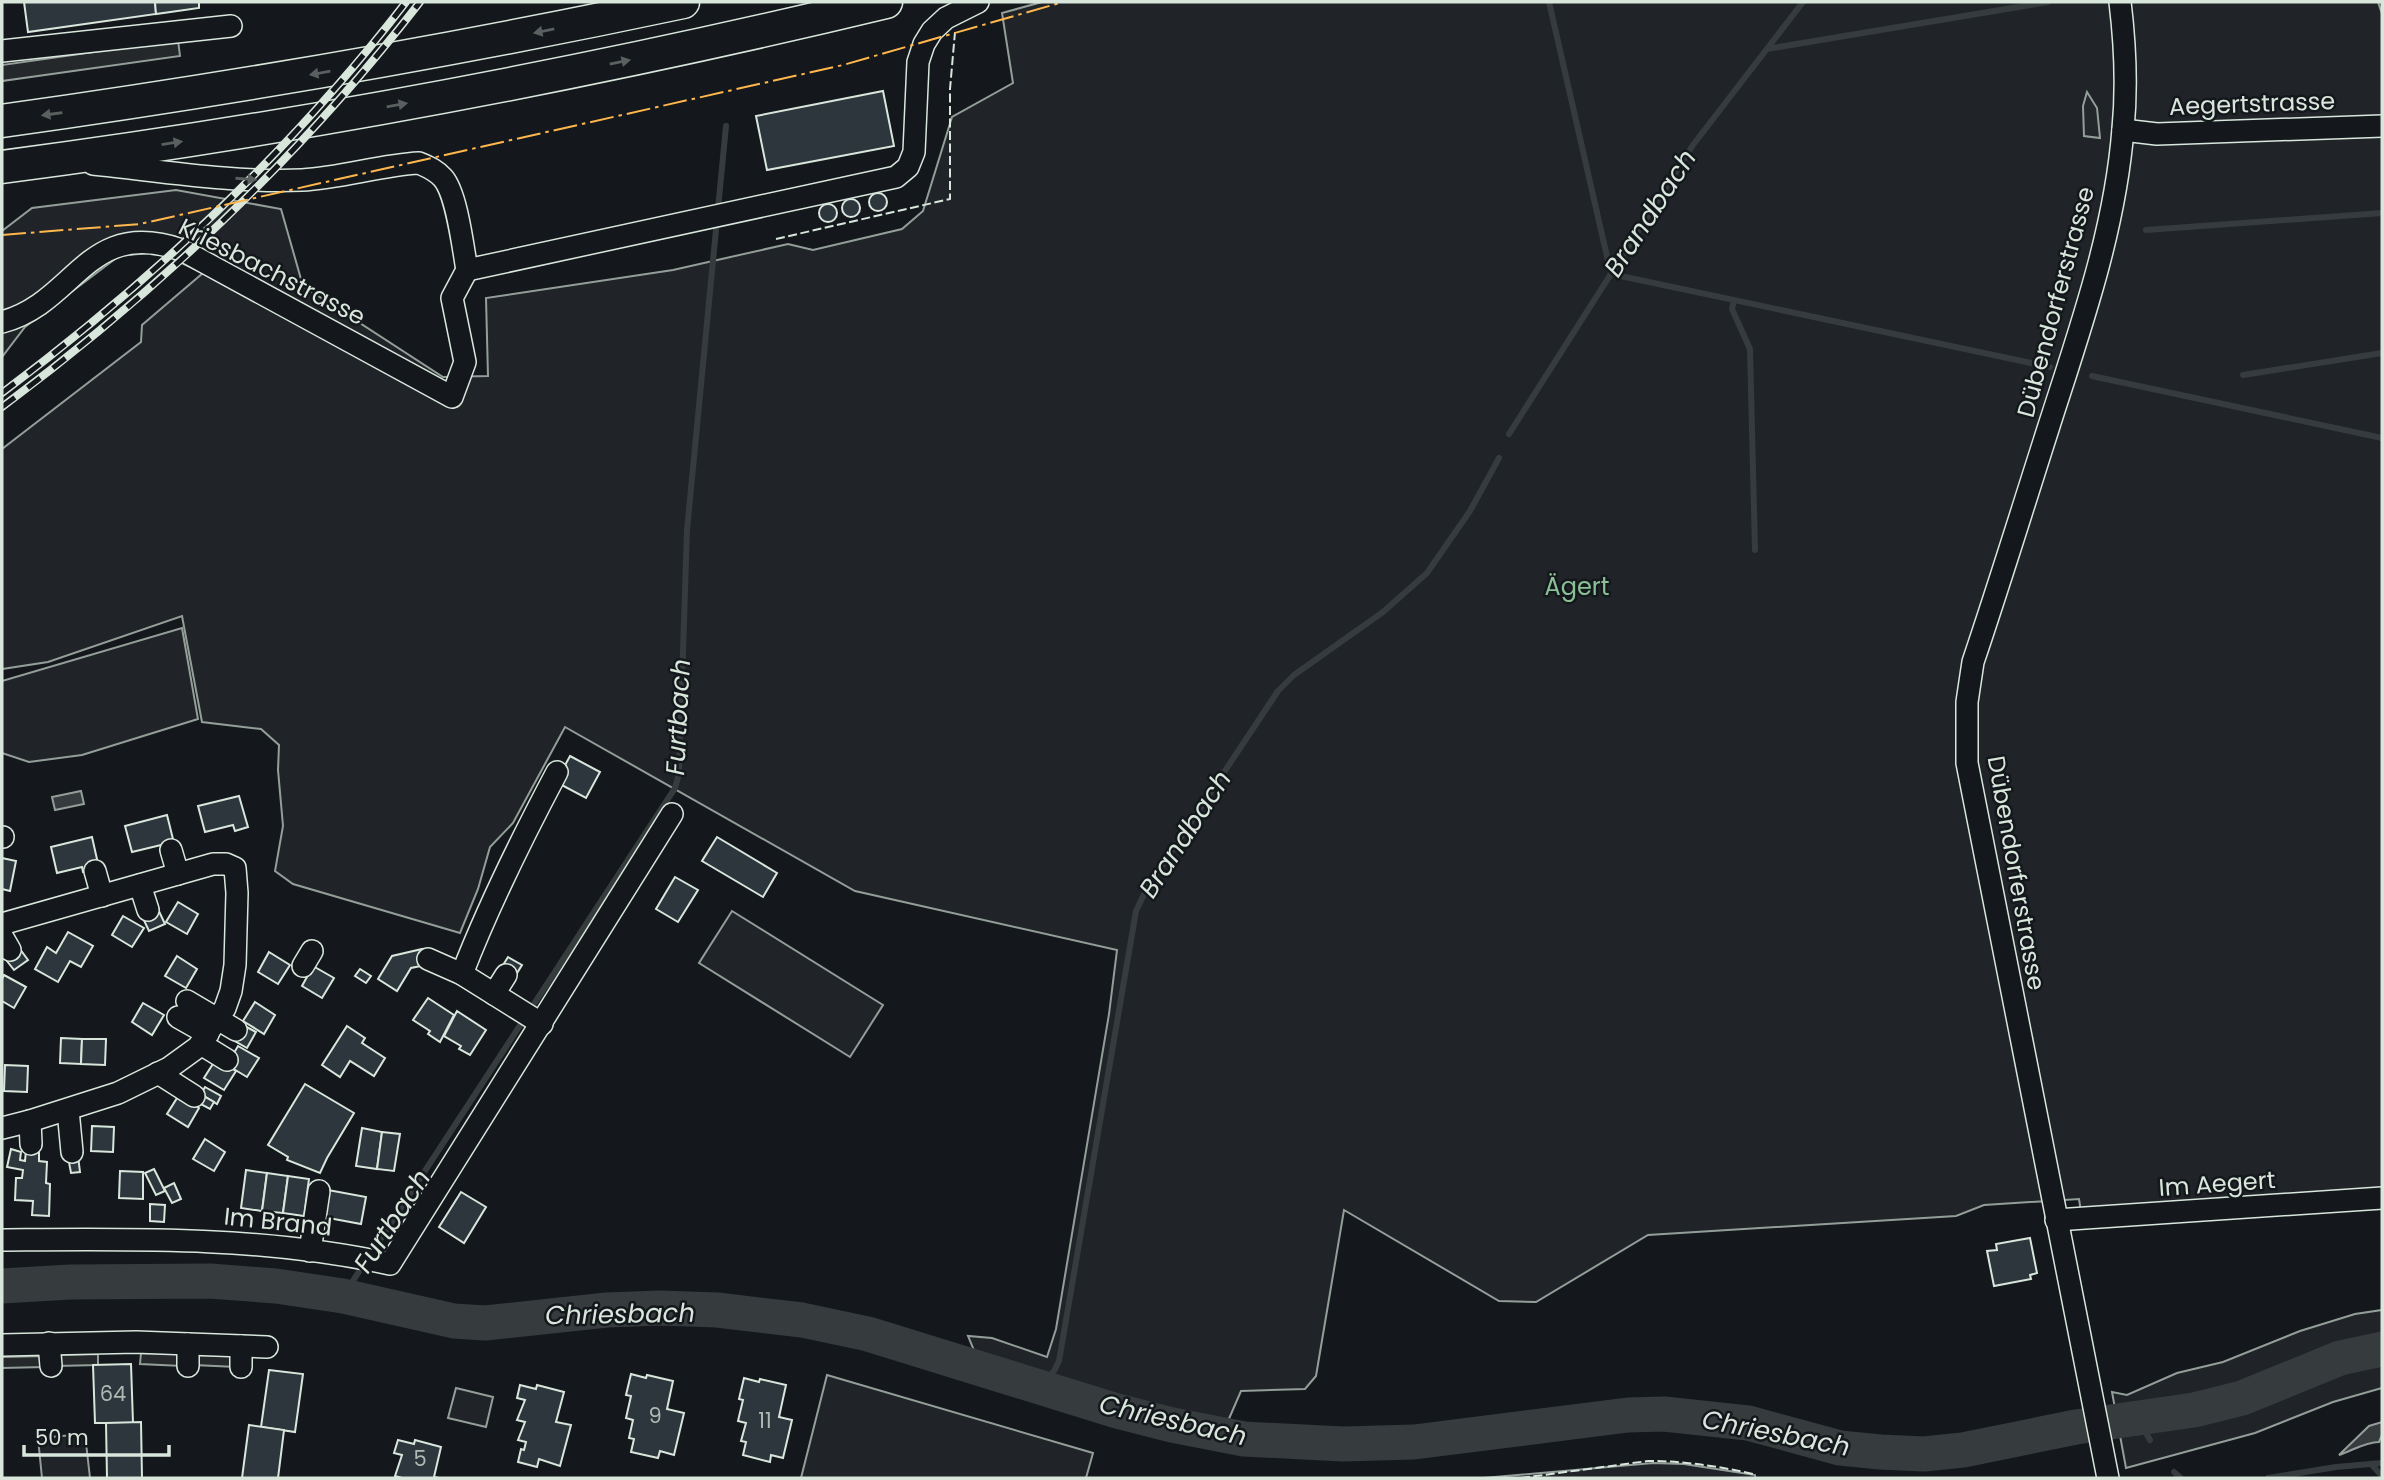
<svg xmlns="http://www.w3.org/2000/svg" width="2384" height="1480" font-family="Poppins,sans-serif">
<rect width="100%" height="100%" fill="#14181c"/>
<!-- green -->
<g fill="#202428" stroke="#939e99" stroke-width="2">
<polygon points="1042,2 2378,2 2382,14 2382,1193 2081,1212 2079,1199 1984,1205 1956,1216 1648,1235 1536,1302 1499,1301 1344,1210 1316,1376 1305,1389 1241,1391 1228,1421 1099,1395 975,1353 968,1336 992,1338 1047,1357 1056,1329 1109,1014 1117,950 855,891 565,727 513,823 490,847 478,889 460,933 293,884 275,871 283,826 278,770 279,745 261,729 202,722 182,616 48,662 2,669 2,449 141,342 142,325 203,273 158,252 119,256 25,327 2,357 2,231 32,208 176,190 281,209 303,286 443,377 488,376 486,298 673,270 788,244 813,250 902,229 923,211 952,117 1013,83 1002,13"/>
<polygon points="182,628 198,719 82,755 29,762 2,753 2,681"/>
<polygon points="732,911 883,1005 850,1057 699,963"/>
<polygon points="2382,1310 2382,1388 2333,1402 2255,1433 2126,1468 2112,1392 2127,1395 2177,1373 2223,1362 2300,1331 2355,1314"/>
<polygon points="827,1375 1093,1453 1086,1478 801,1478"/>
<polygon points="456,1388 493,1397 486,1427 448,1418"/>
<polygon points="85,1434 90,1478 42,1478 38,1438"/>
<polygon points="1653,1463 1684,1464 1755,1475 1755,1478 1483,1478"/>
</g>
<!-- parking -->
<g fill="#24282b" stroke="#939e99" stroke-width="2">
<polygon points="178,40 180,56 2,81 2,65"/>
<polygon points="2087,92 2097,108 2100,138 2084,136 2083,106"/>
<polygon points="141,1353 182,1354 182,1366 140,1364"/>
<polygon points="98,1354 98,1365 57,1366 55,1355"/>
<polygon points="195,1355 236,1356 236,1367 194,1365"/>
<polygon points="44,1356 45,1367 2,1368 2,1357"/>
</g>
<!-- water -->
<g fill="#363b3e" stroke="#939e99" stroke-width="2">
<polygon points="81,791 84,804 55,810 52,797"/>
<path d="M2382,1422V1435L2379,1442C2366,1442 2353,1450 2339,1455L2369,1426Z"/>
</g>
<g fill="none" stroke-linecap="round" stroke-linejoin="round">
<!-- stream -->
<g stroke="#363b3e" stroke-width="6">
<polyline points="1549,2 1611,274 2050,367"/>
<polyline points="1767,49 2048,2"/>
<polyline points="2146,230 2382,213"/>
<polyline points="1734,300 1732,309 1750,349 1755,550"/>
<polyline points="2243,375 2382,353"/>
<polyline points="2092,376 2382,438"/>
<polyline points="1509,434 1693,145 1803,2"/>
<polyline points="370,1255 675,788 679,774 687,530 726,126"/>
<polyline points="343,1296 364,1264"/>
<polyline points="1040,1387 1054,1371 1059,1361 1136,911 1147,888 1278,691 1294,675 1383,612 1427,573 1470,511 1499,458"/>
<polyline points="2139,1420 2150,1440"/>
<polyline points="2371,1464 2382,1476"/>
<polyline points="2174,1472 2181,1478"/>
<polyline points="2268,1478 2336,1467 2382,1463"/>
</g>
<!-- river -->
<polyline stroke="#363b3e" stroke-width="35" points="2,1286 70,1282 210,1281 276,1286 343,1296 454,1321 485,1323 607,1310 660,1308 717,1310 802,1320 868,1334 1117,1411 1172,1425 1244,1439 1343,1444 1414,1442 1628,1415 1664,1414 1748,1423 1840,1448 1880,1452 1924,1454 1963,1450 2076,1427 2194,1410 2242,1398 2340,1358 2382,1349"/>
</g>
<!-- building -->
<g fill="#2c363c" stroke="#d8e6dc" stroke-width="2">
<polygon points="24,2 155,2 156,14 28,32"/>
<polygon points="155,2 199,2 199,8 156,14"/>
<polygon points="883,91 894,146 767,170 756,116"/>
<circle cx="878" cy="202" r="9"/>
<circle cx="851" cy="208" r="9"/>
<circle cx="828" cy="213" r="9"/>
<polygon points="570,756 600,772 586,798 556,782"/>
<polygon points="239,796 248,827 235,831 233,825 205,832 198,806"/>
<polygon points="167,815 175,847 162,851 161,845 132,852 125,826"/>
<polygon points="92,837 99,868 83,872 82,867 57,873 51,847"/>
<polygon points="717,837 777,873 763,897 702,861"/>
<polygon points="2,858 16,861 10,891 2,889"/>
<polygon points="675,877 698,890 678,922 656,909"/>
<polygon points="178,902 198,914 187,934 166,922"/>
<polygon points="157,907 165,924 149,931 141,914"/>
<polygon points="123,916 144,928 132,947 112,935"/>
<polygon points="68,932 93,946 81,967 70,961 58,982 35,969 47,947 56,953"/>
<polygon points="17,945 28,960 14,970 3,956"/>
<polygon points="422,949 426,965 411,968 397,991 378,979 392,956"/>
<polygon points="269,952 290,965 278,984 258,972"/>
<polygon points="177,956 197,969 186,988 165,976"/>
<polygon points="508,957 522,965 514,978 500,970"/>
<polygon points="313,966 334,978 322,998 302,986"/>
<polygon points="360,969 371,976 366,983 355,976"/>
<polygon points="4,975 26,987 14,1008 2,1001 2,979"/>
<polygon points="428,998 454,1015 440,1042 428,1034 430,1031 413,1020"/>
<polygon points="255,1002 275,1015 264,1034 243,1021"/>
<polygon points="143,1003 164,1015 152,1035 132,1022"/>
<polygon points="457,1011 486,1030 470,1055 459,1049 461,1046 444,1036"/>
<polygon points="241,1024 256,1032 247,1048 233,1040"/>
<polygon points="347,1026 365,1038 362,1043 385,1058 374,1076 350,1061 340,1077 322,1065"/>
<polygon points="61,1038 82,1039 81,1064 60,1063"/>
<polygon points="82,1039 106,1039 105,1065 81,1064"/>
<polygon points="238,1046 259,1058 247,1077 227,1065"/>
<polygon points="216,1059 236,1071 224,1090 204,1078"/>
<polygon points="5,1065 28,1066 27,1092 4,1091"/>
<polygon points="305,1084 354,1113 327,1158 320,1173 287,1160 288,1157 268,1145"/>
<polygon points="205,1087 221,1096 217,1104 201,1094"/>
<polygon points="198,1093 214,1102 210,1109 193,1100"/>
<polygon points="179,1095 199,1108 188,1127 167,1114"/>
<polygon points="92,1126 114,1127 113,1152 91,1151"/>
<polygon points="362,1128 382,1132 377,1169 356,1166"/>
<polygon points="382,1132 400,1134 394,1171 377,1169"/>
<polygon points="205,1139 225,1152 214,1171 193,1159"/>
<polygon points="11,1149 21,1152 20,1160 25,1161 26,1150 39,1150 39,1161 47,1162 46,1183 50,1184 49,1216 32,1215 33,1201 15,1200 16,1178 22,1178 23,1170 7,1167"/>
<polygon points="78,1156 80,1172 71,1173 68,1157"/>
<polygon points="154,1169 165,1191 156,1195 145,1173"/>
<polygon points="246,1170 267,1173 262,1211 241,1208"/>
<polygon points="120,1171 143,1172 143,1199 119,1198"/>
<polygon points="267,1173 288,1176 283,1213 262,1211"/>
<polygon points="288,1176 309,1179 304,1216 283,1213"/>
<polygon points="174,1183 181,1199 172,1203 164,1188"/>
<polygon points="328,1190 366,1197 361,1224 323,1217"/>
<polygon points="461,1192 486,1207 464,1243 439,1227"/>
<polygon points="150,1204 165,1205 164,1222 150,1221"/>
<polygon points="2030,1238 2037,1273 2030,1275 2031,1279 1994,1286 1987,1251 1997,1250 1996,1244"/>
<polygon points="131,1364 133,1423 95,1423 93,1365"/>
<polygon points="269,1370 303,1374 295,1432 261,1427"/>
<polygon points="631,1374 646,1378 647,1375 673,1381 667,1409 684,1413 674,1455 660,1451 658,1458 631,1452 634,1439 629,1438 633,1420 626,1418 631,1396 626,1395"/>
<polygon points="744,1378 759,1382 760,1379 786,1385 779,1417 792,1420 783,1458 771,1455 770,1462 743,1455 746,1442 741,1441 746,1423 738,1421 743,1400 739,1399"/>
<polygon points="520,1385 536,1389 537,1385 564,1392 556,1422 571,1425 560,1466 539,1459 537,1467 518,1462 521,1449 524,1450 526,1442 518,1440 525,1422 517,1420 525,1400 517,1398"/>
<polygon points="141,1422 142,1478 107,1478 106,1423"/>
<polygon points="249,1425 284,1430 278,1478 242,1478"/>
<polygon points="398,1440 414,1444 415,1440 441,1447 434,1477 439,1478 402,1478 395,1476 402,1455 394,1453"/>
</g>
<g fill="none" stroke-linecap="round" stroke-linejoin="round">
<defs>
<g id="minor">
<polyline points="2,51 231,26"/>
<polyline points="2123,130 2157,134 2382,126"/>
<path d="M93,164C162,171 233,183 302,180C342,178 380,165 419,163C428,167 436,170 443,178C457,194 463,248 467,270L896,177L908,167L914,152L918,62L924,44L932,31L946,18L978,2"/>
<path d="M2,322C77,302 86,217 182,250L452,397L465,362L452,298L467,270"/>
<polyline points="2,837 3,837"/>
<polyline points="171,850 178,874"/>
<polyline points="95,871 102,896"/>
<polyline points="140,885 148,910"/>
<polyline points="2,924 213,864 226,864 235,868 237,893 235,965 231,991 225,1008 198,1047 169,1068 118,1093 30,1121 2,1128"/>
<polyline points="2,936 10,950"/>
<polyline points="428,959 462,974 542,1024"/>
<polyline points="303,966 312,951"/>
<path d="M462,974C489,904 522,838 557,772"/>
<polyline points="494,994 506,975"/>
<polyline points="187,1001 236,1030"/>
<polyline points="178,1017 208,1034"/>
<polyline points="201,1044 227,1060"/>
<polyline points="158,1073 194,1096"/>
<polyline points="68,1110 72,1152"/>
<polyline points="30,1121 31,1144"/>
<polyline points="2056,1220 2382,1198"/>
<path d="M2,1240C132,1239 262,1236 390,1264L672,814"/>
<polyline points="310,1251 319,1191"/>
<polyline points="49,1343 51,1366"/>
<polyline points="2,1345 136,1342 267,1347"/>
<polyline points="188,1366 188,1344"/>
<polyline points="241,1367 241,1346"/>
<path d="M2108,1478L1967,763V702L1973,662C1999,585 2023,507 2048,429C2079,332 2115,232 2123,129C2127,88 2125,43 2120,2"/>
</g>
<g id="highway">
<path d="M2,121C230,89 457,50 683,2"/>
<path d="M2,167C299,128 595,72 886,2"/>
</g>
</defs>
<!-- minor casing -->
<use href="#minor" stroke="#d8e6dc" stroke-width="24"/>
<!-- highway casing -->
<use href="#highway" stroke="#d8e6dc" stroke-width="35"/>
<!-- minor -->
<use href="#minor" stroke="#14181c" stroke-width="21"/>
<!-- highway -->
<use href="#highway" stroke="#14181c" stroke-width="32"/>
<defs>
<g id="rail">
<path d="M2,393C153,280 291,151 406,2"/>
<path d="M2,407C159,290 300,157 420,2"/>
</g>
</defs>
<!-- rail casing -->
<use href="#rail" stroke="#d8e6dc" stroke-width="8"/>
<!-- rail -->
<use href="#rail" stroke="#14181c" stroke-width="5" stroke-dasharray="16" stroke-linecap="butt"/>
<!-- fence -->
<g stroke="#d8e6dc" stroke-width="2" stroke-dasharray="9 3.5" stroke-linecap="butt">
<polyline points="776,239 950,199 950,89 955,32"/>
<path d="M1521,1478L1648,1461C1684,1461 1717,1466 1753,1474V1478"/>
</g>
<!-- power -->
<polyline stroke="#ffb74d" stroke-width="2" stroke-dasharray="24 5 3.5 5" stroke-linecap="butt" points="2,235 140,224 843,65 1063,2"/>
</g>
<!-- one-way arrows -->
<defs><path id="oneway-solid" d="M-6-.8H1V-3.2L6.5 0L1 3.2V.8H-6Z" transform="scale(1.75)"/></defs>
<g fill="#59605f">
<use href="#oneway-solid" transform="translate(544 31) rotate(169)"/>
<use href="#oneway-solid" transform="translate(620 62) rotate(-12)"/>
<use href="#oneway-solid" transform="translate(320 73) rotate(170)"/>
<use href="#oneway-solid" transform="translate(397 105) rotate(-10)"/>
<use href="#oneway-solid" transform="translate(52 114) rotate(172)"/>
<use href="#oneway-solid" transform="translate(172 143) rotate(-9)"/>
<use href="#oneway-solid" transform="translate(246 179) rotate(4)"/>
</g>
<g text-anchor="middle" stroke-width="5" stroke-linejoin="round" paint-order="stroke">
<!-- number labels -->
<g font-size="21" fill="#adbab4">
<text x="113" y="1401">64</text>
<text x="655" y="1423">9</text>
<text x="765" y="1428">11</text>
<text x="420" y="1466">5</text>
</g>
<!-- street labels -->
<g font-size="24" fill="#d8e6dc" stroke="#14181c">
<text transform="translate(2252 104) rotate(-2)" y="8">Aegertstrasse</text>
<text transform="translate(272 272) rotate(27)" y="8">Kriesbachstrasse</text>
<text transform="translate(2056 302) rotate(-75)" y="8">Dübendorferstrasse</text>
<text transform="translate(2016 873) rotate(80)" y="8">Dübendorferstrasse</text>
<text transform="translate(2217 1184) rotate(-4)" y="8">Im Aegert</text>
<text transform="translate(278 1222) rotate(6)" y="8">Im Brand</text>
</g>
<!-- park labels -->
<g font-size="24" fill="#8ac095" stroke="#14181c">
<text x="1577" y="595">Ägert</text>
</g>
<!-- water labels -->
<g font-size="26" font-style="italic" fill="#d8e6dc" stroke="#14181c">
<text transform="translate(1650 213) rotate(-57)" y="9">Brandbach</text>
<text transform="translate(678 717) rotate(-87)" y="9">Furtbach</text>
<text transform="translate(1185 834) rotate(-57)" y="9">Brandbach</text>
<text transform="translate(392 1221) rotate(-57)" y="9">Furtbach</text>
<text transform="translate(620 1314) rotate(-1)" y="9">Chriesbach</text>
<text transform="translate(1173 1420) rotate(13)" y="9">Chriesbach</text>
<text transform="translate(1776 1433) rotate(11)" y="9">Chriesbach</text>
</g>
</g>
<!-- border -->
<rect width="2384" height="1480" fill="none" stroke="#d8e6dc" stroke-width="7"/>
<!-- scale -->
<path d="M24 1445v10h145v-10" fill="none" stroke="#d8e6dc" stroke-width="3.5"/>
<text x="35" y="1445" font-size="21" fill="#d8e6dc" stroke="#14181c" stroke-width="5" paint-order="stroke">50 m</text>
</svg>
